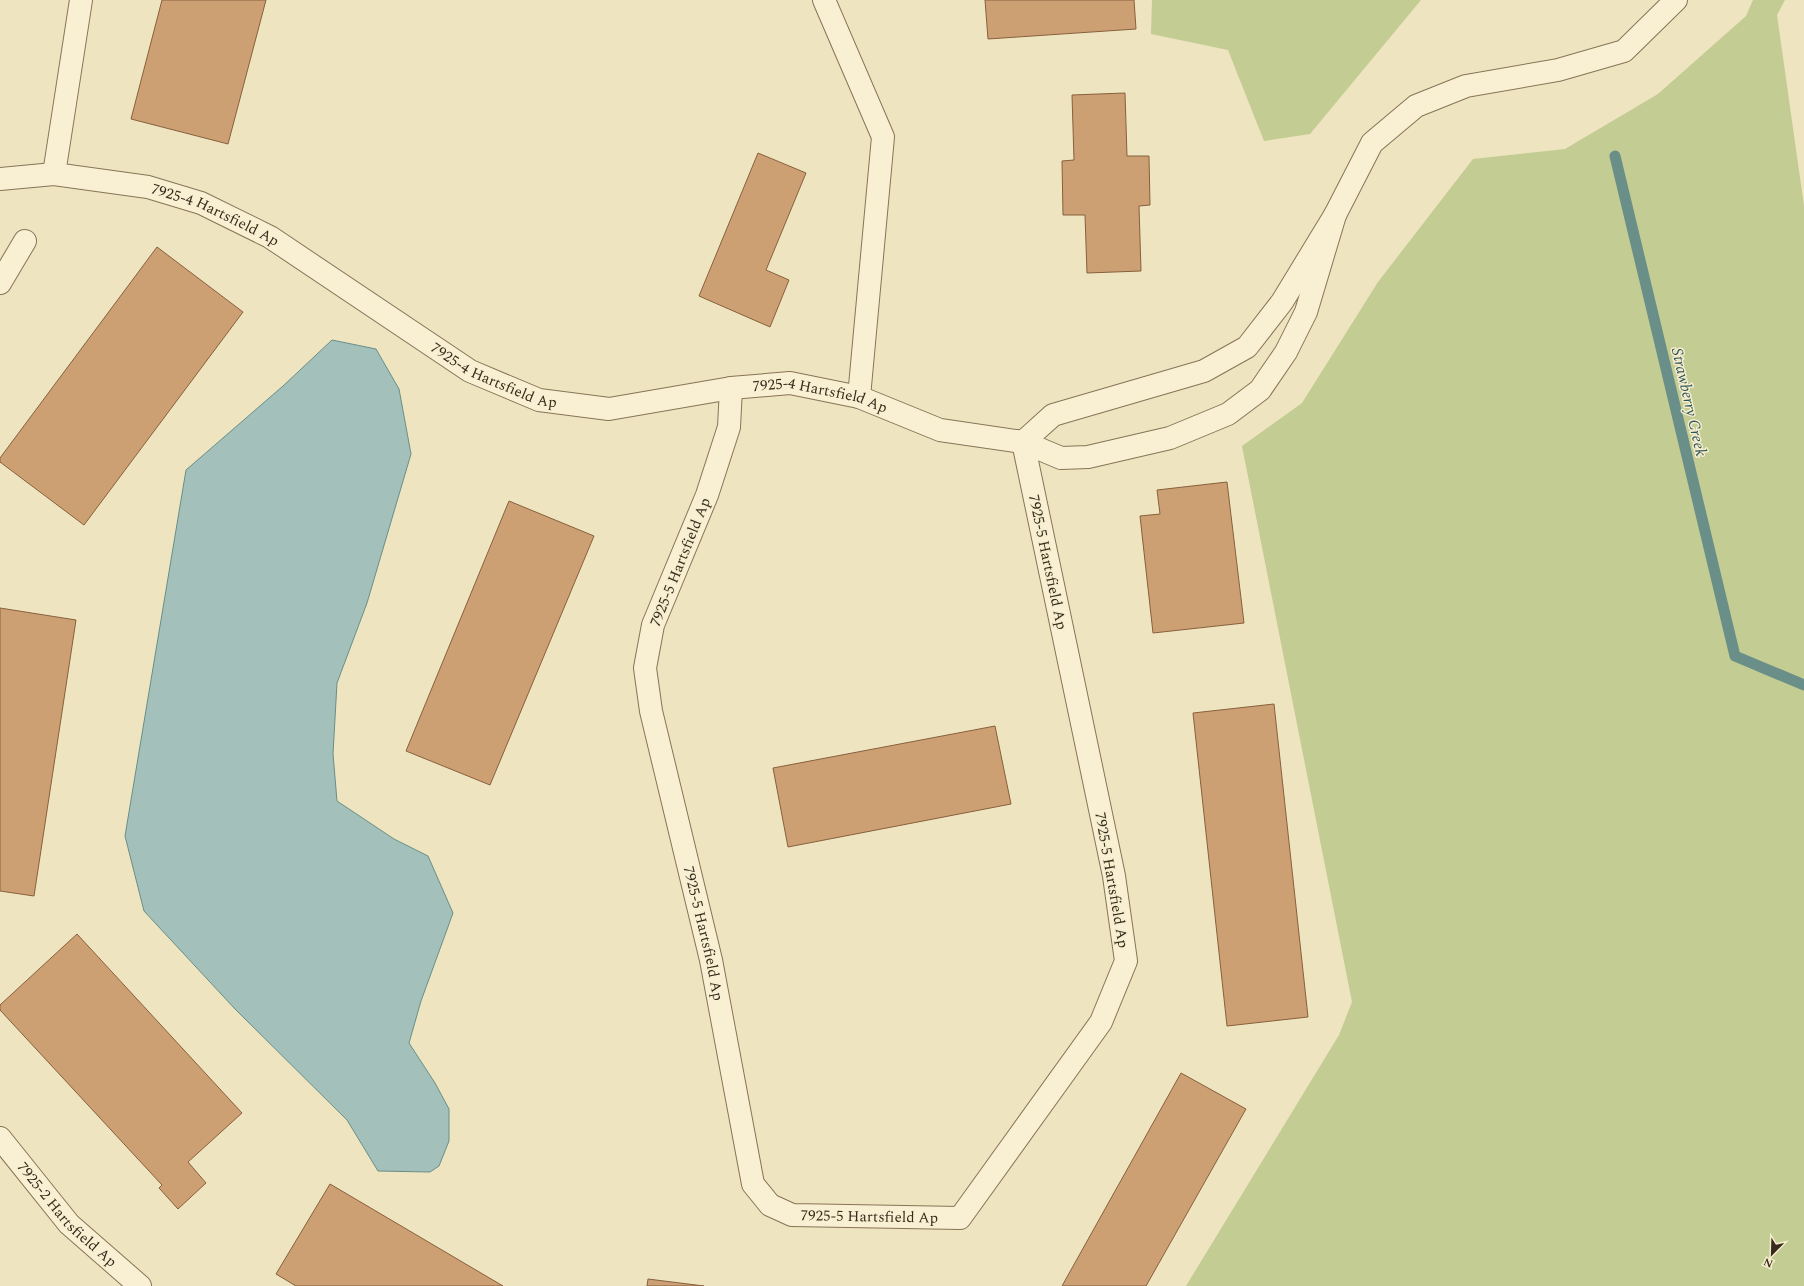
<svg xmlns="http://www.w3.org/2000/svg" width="1804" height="1286" font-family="Spectral,serif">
<rect width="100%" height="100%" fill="#eee4bf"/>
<!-- green -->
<g fill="#c2cc93">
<polygon points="1152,0 1421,0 1310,134 1264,141 1228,50 1151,34"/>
<polygon points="1753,0 1785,0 1777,15 1804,206 1804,1286 1186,1286 1339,1035 1352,1002 1242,446 1302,403 1378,282 1473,159 1565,149 1658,94 1746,16"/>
</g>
<!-- water -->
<polygon fill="#a3c0ba" stroke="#6a8e88" points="332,340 376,349 399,389 411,454 367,603 337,683 333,754 337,801 394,839 428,856 453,913 421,1001 409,1043 435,1083 449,1109 449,1141 439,1166 430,1172 378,1171 347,1120 235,1009 144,911 125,836 186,470 283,386"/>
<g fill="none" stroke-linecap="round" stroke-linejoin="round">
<!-- stream -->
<polyline stroke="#6a8e88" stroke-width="11" points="1615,156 1735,656 1804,685"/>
</g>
<!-- building -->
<g fill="#cda074" stroke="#87603d">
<polygon points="162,0 266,0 228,144 131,119"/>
<polygon points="985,0 1134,0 1136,29 988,39"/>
<polygon points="1125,93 1127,156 1149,156 1150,205 1139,206 1141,271 1087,273 1085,215 1063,215 1062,161 1074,160 1072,95"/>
<polygon points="758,153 806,173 766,270 789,280 770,327 699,296"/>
<polygon points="157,247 243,312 84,525 0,462 0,458"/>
<polygon points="1227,482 1244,623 1153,633 1140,516 1160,514 1157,490"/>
<polygon points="509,501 594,536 490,785 406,751"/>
<polygon points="0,608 76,620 34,896 0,891"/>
<polygon points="1274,704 1308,1017 1227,1026 1193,713"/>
<polygon points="995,726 1011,804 788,847 773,768"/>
<polygon points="77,934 242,1113 188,1162 206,1183 178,1209 159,1188 162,1185 0,1010 0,1005"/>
<polygon points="1181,1073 1246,1109 1146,1286 1062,1286"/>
<polygon points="330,1184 503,1286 296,1286 276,1274"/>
<polygon points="648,1279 704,1286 647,1286"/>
</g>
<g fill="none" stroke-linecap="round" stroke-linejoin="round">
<defs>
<g id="minor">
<polyline points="824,0 883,137 859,397"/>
<polyline points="54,174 81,0"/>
<path id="s1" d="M0,179L54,174L148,187L201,203L270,237L470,371L539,400L609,409L731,388L790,383L859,397L940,430L1023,442L1061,458L1088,457L1170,438L1228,414L1260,390L1286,352L1306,312L1335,215"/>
<polyline points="0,283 25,241"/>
<path id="s2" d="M731,388L729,427L707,495L653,625L645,668L651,711L711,960L753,1184L770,1205L792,1215L960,1218L1101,1022L1126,961L1114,876L1023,442"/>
<polyline points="1023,442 1053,415 1204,371 1247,347 1282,302 1335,215 1372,143 1416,106 1466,86 1558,70 1624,51 1676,0"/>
<path id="s3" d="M0,1138L69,1224L140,1286"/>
</g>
</defs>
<!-- minor casing -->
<use href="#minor" stroke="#877457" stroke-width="24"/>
<!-- minor -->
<use href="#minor" stroke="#f9f0d3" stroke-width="22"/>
</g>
<g text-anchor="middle" stroke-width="3" stroke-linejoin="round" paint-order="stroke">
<!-- street labels -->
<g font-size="15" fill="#372b1c" stroke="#f6edcf">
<text dy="5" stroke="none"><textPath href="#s1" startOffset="222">7925-4 Hartsfield Ap</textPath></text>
<text dy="5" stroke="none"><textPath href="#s1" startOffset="546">7925-4 Hartsfield Ap</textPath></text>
<text dy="5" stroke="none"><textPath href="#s1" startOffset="882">7925-4 Hartsfield Ap</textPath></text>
<text transform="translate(680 562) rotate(-68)" y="5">7925-5 Hartsfield Ap</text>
<text transform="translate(1048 562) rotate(78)" y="5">7925-5 Hartsfield Ap</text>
<text transform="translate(1112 880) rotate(80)" y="5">7925-5 Hartsfield Ap</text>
<text dy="5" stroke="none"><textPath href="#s2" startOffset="567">7925-5 Hartsfield Ap</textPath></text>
<text dy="5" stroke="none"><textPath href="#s3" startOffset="102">7925-2 Hartsfield Ap</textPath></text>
<text dy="5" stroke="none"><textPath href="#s2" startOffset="951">7925-5 Hartsfield Ap</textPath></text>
</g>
<!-- water labels -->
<g font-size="16" font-style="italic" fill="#2b5657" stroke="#f6edcf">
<text transform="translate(1690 402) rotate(77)" y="6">Strawberry Creek</text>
</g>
</g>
<!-- north arrow -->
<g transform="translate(1772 1254) rotate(203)" stroke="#f6edcf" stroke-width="3" paint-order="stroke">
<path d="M0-3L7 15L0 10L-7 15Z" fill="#372b1c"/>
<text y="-6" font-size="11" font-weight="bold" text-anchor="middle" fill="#372b1c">N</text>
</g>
</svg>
